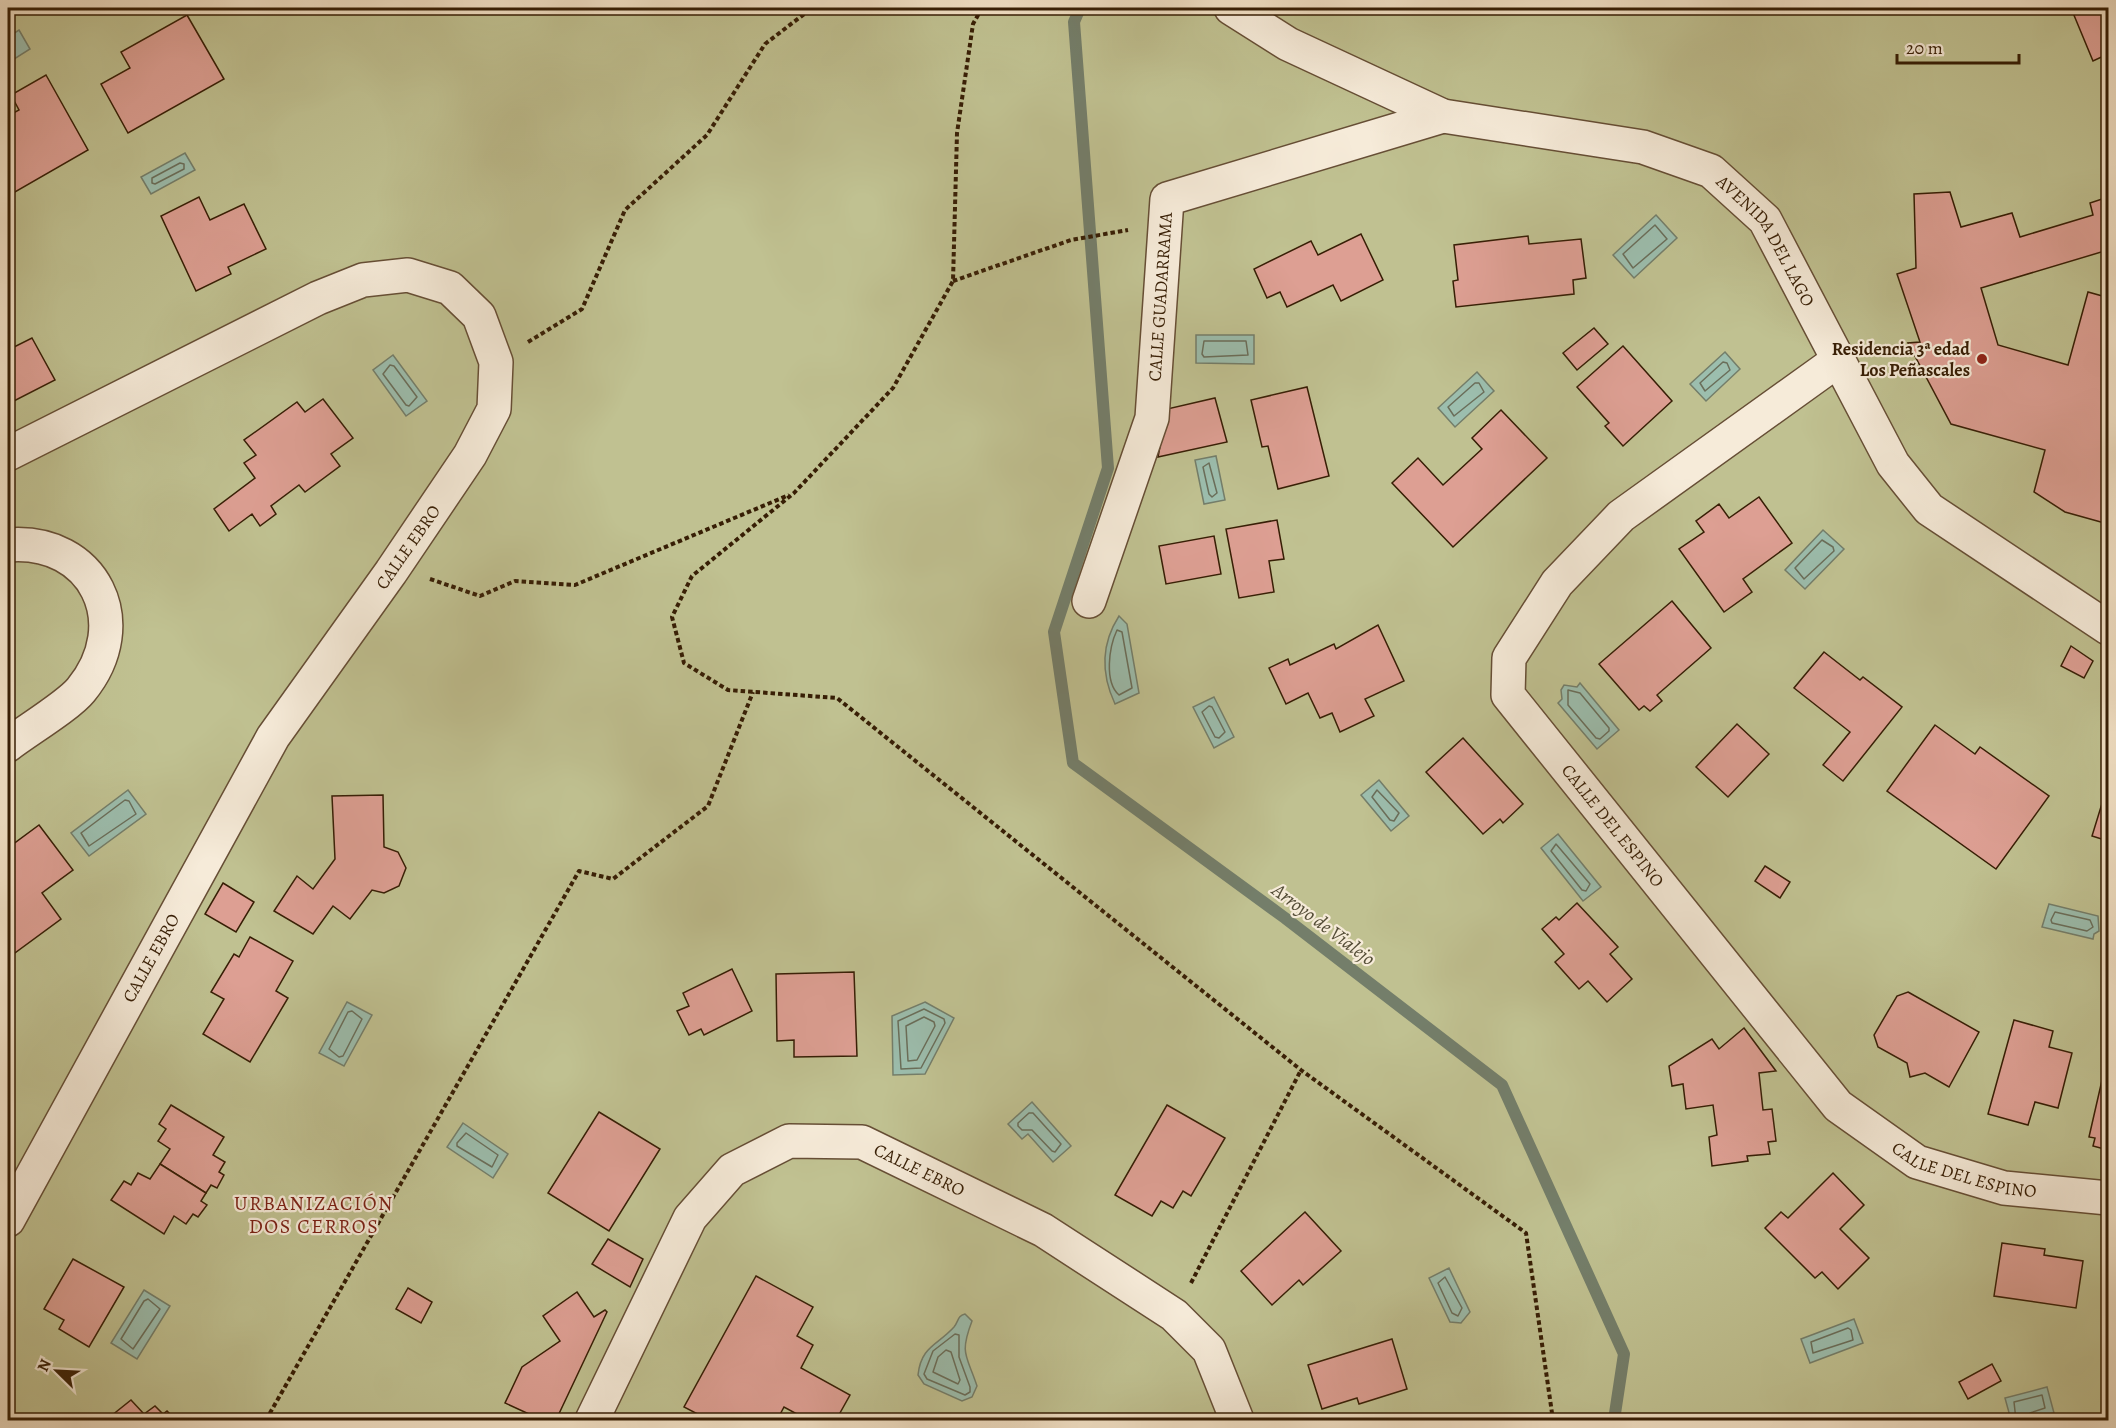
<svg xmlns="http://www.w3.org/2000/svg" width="2116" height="1428" font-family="Alegreya,serif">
<rect width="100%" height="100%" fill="#f1e0c5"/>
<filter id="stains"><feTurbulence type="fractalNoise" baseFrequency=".00333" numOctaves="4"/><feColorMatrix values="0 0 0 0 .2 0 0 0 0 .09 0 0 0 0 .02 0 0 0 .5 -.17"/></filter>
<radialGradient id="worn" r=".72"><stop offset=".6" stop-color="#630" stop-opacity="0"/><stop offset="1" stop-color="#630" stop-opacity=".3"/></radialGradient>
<!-- green -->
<rect fill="#c0c191" stroke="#7c704b" stroke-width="1.5" x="8" y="8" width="2100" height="1412"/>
<!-- water -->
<g fill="#9cbeae" stroke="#747e6a" stroke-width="1.5">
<polygon points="19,30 30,49 8,63 8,37"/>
<polygon points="185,153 195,170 151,194 141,177"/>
<polygon points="1656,215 1677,238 1634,278 1613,255"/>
<polygon points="1196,335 1254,335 1254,364 1196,363"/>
<polygon points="1725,352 1740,369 1706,401 1690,384"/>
<polygon points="393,355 427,401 406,416 373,370"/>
<polygon points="1477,372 1494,391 1455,427 1438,408"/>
<polygon points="1216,456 1225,500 1204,504 1195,460"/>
<polygon points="1823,530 1844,549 1805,589 1785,570"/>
<path d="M1119,616L1127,624L1139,693L1115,704C1101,674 1101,644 1119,616Z"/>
<polygon points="1580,683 1619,730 1597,749 1558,703 1562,699 1561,690 1564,685 1577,687"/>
<polygon points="1214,697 1234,737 1214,748 1193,707"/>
<polygon points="1379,780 1409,816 1391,831 1361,795"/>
<polygon points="128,790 146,814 89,856 71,833"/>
<polygon points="1558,834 1601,887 1583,901 1541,848"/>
<polygon points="2049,904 2098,916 2099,931 2094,934 2093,939 2042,927"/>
<polygon points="347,1002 372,1015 344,1066 319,1053"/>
<polygon points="925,1002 954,1018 925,1074 893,1075 892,1016"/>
<polygon points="1032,1102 1071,1146 1053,1162 1028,1134 1022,1139 1008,1124"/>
<polygon points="463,1123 508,1154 493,1178 447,1147"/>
<polygon points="1449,1268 1470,1312 1461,1323 1450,1322 1429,1278"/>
<polygon points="144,1290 170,1306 137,1359 111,1343"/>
<path d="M965,1314L972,1321C959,1355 967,1355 977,1386L972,1397L962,1401L924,1384L918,1375C921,1346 938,1345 954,1327C959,1321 957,1316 965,1314Z"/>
<polygon points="1854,1319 1863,1343 1810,1363 1801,1339"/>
<polygon points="2047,1387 2054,1413 2011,1420 2005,1398"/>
</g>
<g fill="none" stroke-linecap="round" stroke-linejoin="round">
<!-- shore -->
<g stroke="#6a6e5a" stroke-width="1.5">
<polygon points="180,163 184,164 184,169 155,184 152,183 152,178"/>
<polygon points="1655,225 1667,239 1633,268 1623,254"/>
<polygon points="1204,341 1246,341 1248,355 1204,357 1202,354"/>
<polygon points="1723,362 1727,363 1730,370 1705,391 1700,383"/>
<polygon points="390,365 394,366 417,397 409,406 406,405 383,374"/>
<polygon points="1475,383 1479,383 1484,392 1454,416 1448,407"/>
<polygon points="1209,463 1217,493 1212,497 1209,494 1203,467"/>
<polygon points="1822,540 1833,547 1834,551 1804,579 1795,568"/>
<path d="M1117,630L1122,632L1132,688L1119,695C1104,682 1109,647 1117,630Z"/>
<polygon points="1568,690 1580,693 1609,728 1609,731 1600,739 1596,738 1568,705"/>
<polygon points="1209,706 1212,707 1225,732 1219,738 1215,737 1202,712"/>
<polygon points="1377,790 1399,813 1394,821 1390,820 1372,797"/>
<polygon points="125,800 129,801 136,814 89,846 81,833"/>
<polygon points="1556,844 1590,884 1586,891 1582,890 1551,851"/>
<polygon points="2055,912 2090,920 2093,927 2087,931 2052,923 2051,920"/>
<polygon points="924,1009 944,1019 945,1023 921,1068 901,1069 898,1021"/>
<polygon points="352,1011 362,1019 343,1056 339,1057 329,1049 348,1012"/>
<polygon points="924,1017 934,1022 935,1026 917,1060 908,1061 906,1026"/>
<polygon points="1029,1113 1033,1113 1061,1144 1055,1152 1052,1151 1032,1130 1022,1130 1018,1126 1018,1123"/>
<polygon points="466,1133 498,1155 492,1167 457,1146 457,1143"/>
<polygon points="1445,1277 1462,1308 1458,1316 1452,1313 1438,1283"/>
<polygon points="148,1299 160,1309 133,1349 121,1339 144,1301"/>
<polygon points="1848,1328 1851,1330 1853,1340 1813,1353 1811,1342"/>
<polygon points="955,1334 959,1335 959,1357 970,1387 970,1392 965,1395 927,1379 924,1374 933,1351"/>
<polygon points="946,1350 951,1352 960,1380 958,1384 933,1372 938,1357"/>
<polyline points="2016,1420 2014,1402 2042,1395 2045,1408 2030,1413 2026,1420"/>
</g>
<!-- stream -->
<polyline stroke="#747e6a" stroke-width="12" points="1080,8 1074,22 1108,468 1054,632 1073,763 1285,918 1502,1085 1624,1354 1614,1420"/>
</g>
<!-- building -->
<g fill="#dd9f93" stroke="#371e05" stroke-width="1.5">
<polygon points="2071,8 2108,8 2108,54 2093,61"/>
<polygon points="187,15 224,79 128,133 101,84 130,68 121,52"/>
<polygon points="46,75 88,150 8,196 8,116 19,110 11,95"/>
<polygon points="1950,192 1961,227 2012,213 2020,237 2093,215 2090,203 2108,197 2108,250 1981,288 1998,345 2068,365 2088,292 2106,297 2108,289 2108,524 2065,512 2034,492 2045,450 1951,424 1908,343 1920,342 1897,274 1916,268 1914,194"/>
<polygon points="199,197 210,220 244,204 266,249 228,267 231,274 196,291 161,216"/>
<polygon points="1361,234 1383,280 1341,301 1333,285 1287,307 1280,292 1267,298 1254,269 1311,241 1318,255"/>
<polygon points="1528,236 1529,244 1581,239 1586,278 1573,280 1574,294 1456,307 1453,281 1458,280 1454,245"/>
<polygon points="1594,328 1608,344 1577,370 1563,353"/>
<polygon points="32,338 55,380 8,404 8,350"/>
<polygon points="1623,346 1672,401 1623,446 1605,426 1609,423 1577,387"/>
<polygon points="1307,387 1329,476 1278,489 1268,446 1262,447 1251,400"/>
<polygon points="1215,398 1227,442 1158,457 1167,409"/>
<polygon points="323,399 353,438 331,454 340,466 305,492 299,485 271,506 276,514 260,526 252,514 229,531 214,509 255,478 244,463 256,455 244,440 297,402 305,412"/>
<polygon points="1501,410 1547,458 1453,547 1392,483 1418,458 1443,485 1482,449 1472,438"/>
<polygon points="1759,497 1792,543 1743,579 1752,592 1724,612 1679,549 1704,532 1696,521 1719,504 1729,518"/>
<polygon points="1277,520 1284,559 1269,561 1274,592 1239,598 1226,529"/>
<polygon points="1214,536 1221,574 1166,584 1159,546"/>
<polygon points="1672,601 1711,648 1657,695 1662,701 1650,711 1644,706 1639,710 1599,664"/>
<polygon points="1378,625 1404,681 1365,699 1374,716 1340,732 1332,713 1320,718 1308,693 1286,704 1269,668 1288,659 1290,665 1334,644 1336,649"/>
<polygon points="2071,646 2093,661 2084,678 2061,666"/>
<polygon points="1824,652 1860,680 1863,677 1902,707 1843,781 1823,765 1850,732 1794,688"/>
<polygon points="1737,724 1769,754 1728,797 1696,767"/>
<polygon points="1935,725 1975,754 1980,747 2049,796 1996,869 1887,791"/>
<polygon points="1463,738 1523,804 1503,823 1500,819 1483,834 1426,772"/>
<polygon points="2108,784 2108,841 2092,836"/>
<polygon points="383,795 384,847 398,852 406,868 399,886 384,893 372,890 350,919 333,906 313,934 274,911 297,876 313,889 335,859 332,796"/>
<polygon points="39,825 73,870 42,893 61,919 8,958 8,848"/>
<polygon points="1765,866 1790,882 1780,898 1755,881"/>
<polygon points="223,883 254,902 236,932 205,914"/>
<polygon points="1577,903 1618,947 1610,954 1632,979 1607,1002 1588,981 1579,989 1555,962 1564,954 1542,929 1556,917 1559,920"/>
<polygon points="250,937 293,961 276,991 288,998 250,1062 203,1034 224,999 211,992 234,954 239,957"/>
<polygon points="732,969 752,1011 704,1035 701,1029 689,1035 677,1011 689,1006 683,993"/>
<polygon points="854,972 857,1056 794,1057 794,1040 777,1041 776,974"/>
<polygon points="1908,992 1979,1032 1949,1087 1925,1073 1910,1077 1907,1063 1878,1047 1874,1035 1897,996"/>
<polygon points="2014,1020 2053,1031 2049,1047 2072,1053 2058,1108 2035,1102 2028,1125 1988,1114"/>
<polygon points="1744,1028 1776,1071 1759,1073 1763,1110 1772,1109 1776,1141 1768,1142 1770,1154 1747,1156 1748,1161 1712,1166 1709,1137 1717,1135 1713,1105 1686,1109 1683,1084 1672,1086 1669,1066 1712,1039 1719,1049"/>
<polygon points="2105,1067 2108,1068 2108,1150 2093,1146 2095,1138 2089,1137"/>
<polygon points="171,1105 224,1137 213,1155 225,1162 219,1172 224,1175 217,1188 211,1185 206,1193 160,1164 170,1149 158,1141 166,1129 159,1124"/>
<polygon points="1167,1105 1225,1138 1191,1196 1183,1191 1173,1208 1161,1201 1152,1216 1115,1195"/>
<polygon points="599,1112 660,1149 609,1231 548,1193"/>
<polygon points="160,1164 206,1193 201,1201 207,1205 198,1217 193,1214 186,1224 174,1216 164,1234 111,1200 124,1181 131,1185 138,1173 150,1179"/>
<polygon points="1833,1173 1864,1205 1840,1229 1869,1258 1838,1289 1822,1272 1815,1278 1765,1228 1781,1212 1788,1218"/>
<polygon points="1305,1212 1341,1251 1303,1285 1299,1280 1272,1305 1241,1271"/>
<polygon points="608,1239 643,1259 630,1287 592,1264"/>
<polygon points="2002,1243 2045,1249 2044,1255 2083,1261 2076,1308 1994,1296"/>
<polygon points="73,1259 124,1287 89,1347 59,1329 64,1320 44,1309"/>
<polygon points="756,1276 813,1307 797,1336 813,1345 801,1368 850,1395 836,1420 808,1420 784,1407 777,1420 709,1420 684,1407"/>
<polygon points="408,1288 432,1302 421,1323 396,1309"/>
<polygon points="577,1292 594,1317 605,1310 607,1312 556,1420 542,1420 505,1403 522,1367 560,1341 543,1316"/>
<polygon points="1392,1339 1407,1389 1359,1404 1357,1398 1322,1409 1308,1365"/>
<polygon points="1992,1364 2001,1381 1968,1399 1959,1382"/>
<polygon points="131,1400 144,1414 155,1406 163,1414 167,1411 176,1420 106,1420"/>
</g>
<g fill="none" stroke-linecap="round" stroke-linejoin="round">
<defs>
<g id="minor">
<path id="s1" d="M1231,8L1288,44L1443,116L1643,147L1711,171L1765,220L1893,464L1929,509L2108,628"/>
<path id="s2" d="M1837,361L1621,516L1557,583L1509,658L1508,695L1838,1106L1917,1162L2004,1188L2108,1198"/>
<polyline points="8,454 318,298 363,280 408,275 450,288 479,316 496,362 494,409 470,455 391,572 273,737 8,1220"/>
<path d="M8,545C94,538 136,623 81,690C68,706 26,731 8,745"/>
<path id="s3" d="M1089,601L1152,418L1167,199L1443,116"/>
<path id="s4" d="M592,1420L690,1218L732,1170L789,1141L862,1142L1043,1230L1174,1315L1209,1350L1237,1420"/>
</g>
</defs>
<!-- minor casing -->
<use href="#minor" stroke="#664e35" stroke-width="36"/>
<!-- path -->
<g stroke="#371e05" stroke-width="4" stroke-dasharray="4.5 3" stroke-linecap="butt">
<polyline points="982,8 973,24 957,133 953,281 893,388 794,493 692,576 672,617 684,663 728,690 837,698 1301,1070 1526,1233 1553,1420"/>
<polyline points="953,281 1071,240 1128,230"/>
<polyline points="528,342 582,309 625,210 707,135 765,44 812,8"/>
<polyline points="430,579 480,596 515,581 575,585 789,495"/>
<polyline points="1191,1283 1301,1070"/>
<polyline points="266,1420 579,871 613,879 708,806 753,692"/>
</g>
<!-- minor -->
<use href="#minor" stroke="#f6ebd9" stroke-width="33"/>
</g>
<!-- markers -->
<circle fill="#8f2418" stroke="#f6ebd9" stroke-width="2" cx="1982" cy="359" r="6"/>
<g text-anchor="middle" stroke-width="4.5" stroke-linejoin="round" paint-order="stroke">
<!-- street labels -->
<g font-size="18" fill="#371e05" stroke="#f6ebd9">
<text dy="6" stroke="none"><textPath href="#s1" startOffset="603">AVENIDA DEL LAGO</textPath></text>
<text dy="6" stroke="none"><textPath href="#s3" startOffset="315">CALLE GUADARRAMA</textPath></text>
<text transform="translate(408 547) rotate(-55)" y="6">CALLE EBRO</text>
<text dy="6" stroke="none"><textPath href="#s2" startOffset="652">CALLE DEL ESPINO</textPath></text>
<text transform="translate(151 958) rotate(-61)" y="6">CALLE EBRO</text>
<text dy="6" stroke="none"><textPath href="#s2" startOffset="1156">CALLE DEL ESPINO</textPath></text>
<text dy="6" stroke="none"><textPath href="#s4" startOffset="489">CALLE EBRO</textPath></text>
</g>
<!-- poi labels -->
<g font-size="18" font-weight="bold" fill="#371e05" stroke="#f6ebd9" text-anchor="end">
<text x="1970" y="355">Residencia 3ª edad<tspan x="1970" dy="21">Los Peñascales</tspan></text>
</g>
<!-- water labels -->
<g font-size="20" font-style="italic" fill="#554e38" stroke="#f6ebd9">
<text transform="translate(1324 924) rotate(37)" y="7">Arroyo de Vialejo</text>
</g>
<!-- neighbourhood labels -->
<g font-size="20" letter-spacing="1.5" fill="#7a1f14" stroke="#f6ebd9">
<text x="314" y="1210">URBANIZACIÓN<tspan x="314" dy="23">DOS CERROS</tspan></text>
</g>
</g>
<!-- margin -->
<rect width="2116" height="1428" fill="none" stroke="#f1e0c5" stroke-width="30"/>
<rect x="9" y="9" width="2098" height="1410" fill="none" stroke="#371e05" stroke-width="3"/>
<rect x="15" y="15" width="2086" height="1398" fill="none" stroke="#371e05" stroke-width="1.5"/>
<!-- north arrow -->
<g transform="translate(57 1371) rotate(294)" stroke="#f6ebd9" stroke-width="4.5" paint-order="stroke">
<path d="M0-4.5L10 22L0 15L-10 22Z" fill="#371e05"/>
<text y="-9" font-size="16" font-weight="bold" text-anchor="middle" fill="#371e05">N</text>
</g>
<!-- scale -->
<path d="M1897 54v9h122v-9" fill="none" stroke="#371e05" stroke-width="3"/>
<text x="1906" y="54" font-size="18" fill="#371e05" stroke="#f6ebd9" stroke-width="4.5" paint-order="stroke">20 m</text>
<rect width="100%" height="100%" filter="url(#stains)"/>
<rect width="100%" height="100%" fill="url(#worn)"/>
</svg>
